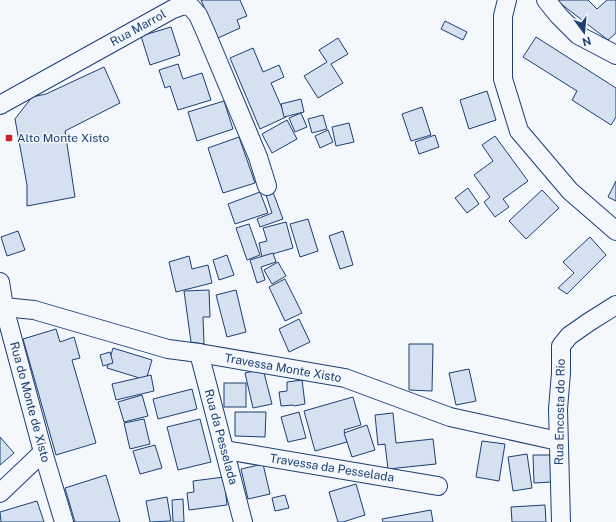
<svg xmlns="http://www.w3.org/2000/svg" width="616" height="522" font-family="'Public Sans',sans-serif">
<rect width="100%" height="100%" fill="#f4f7fb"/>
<!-- building -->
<g fill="#d5e0f0" stroke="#1d3f73">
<polygon points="201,0 240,0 247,16 237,20 240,28 218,38"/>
<polygon points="556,0 588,0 597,9 607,0 616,0 616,33 608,40"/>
<polygon points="445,21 467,32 463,40 441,29"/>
<polygon points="171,27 180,55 150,65 141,36"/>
<polygon points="536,37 616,88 616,117 611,125 572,100 577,91 523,57"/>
<polygon points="338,38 348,54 331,64 343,83 318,98 304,76 327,62 319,50"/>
<polygon points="253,48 263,72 279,65 284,77 271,83 286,117 260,129 230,58"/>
<polygon points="178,64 183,79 202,73 211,100 178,110 170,86 165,88 159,70"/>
<polygon points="104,67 120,103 65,131 75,197 27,206 27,185 15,119 32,97 46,94"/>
<polygon points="487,91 496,120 469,129 460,100"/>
<polygon points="301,99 304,112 284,117 281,104"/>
<polygon points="224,101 233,129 197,141 188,112"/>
<polygon points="422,107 431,135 411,141 402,114"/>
<polygon points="301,113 307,127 295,132 289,118"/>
<polygon points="323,115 327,129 312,133 308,119"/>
<polygon points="287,120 297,139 272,153 262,134"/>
<polygon points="349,123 354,142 336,146 332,127"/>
<polygon points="328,130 333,142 320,148 315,136"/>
<polygon points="435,135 439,147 419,154 415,142"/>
<polygon points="495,136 528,181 503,199 509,207 495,217 484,202 490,197 474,175 493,161 482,145"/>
<polygon points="239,137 255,183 223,193 208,148"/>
<polygon points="616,181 616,201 608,197"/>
<polygon points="468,188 479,204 467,213 455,198"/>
<polygon points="542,190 559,208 526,239 509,221"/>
<polygon points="260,192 268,213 235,224 228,204"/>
<polygon points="273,192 283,219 260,227 257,219 272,213 266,195"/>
<polygon points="308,219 318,251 300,257 290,224"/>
<polygon points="286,222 293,248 262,257 259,243 267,241 263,228"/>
<polygon points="249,224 260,255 247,260 236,228"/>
<polygon points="18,231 25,250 7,256 1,237"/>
<polygon points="343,231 353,265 340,269 329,236"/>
<polygon points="590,237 606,255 567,294 558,288 574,273 563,262"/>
<polygon points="273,253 276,262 261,267 265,280 257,283 250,260"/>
<polygon points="227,255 234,275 219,280 213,260"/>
<polygon points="189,256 192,269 208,265 212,283 176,292 169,262"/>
<polygon points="278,262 286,276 272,284 264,270"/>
<polygon points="285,279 302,313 285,321 269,287"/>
<polygon points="209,290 210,317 203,317 204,344 191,342 184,291"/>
<polygon points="236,290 246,332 227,337 216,295"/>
<polygon points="299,319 310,342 289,352 279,329"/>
<polygon points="56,329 60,342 74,337 80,358 72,360 96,443 56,455 23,339"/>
<polygon points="409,344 433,344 432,391 409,390"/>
<polygon points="113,348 152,360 146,380 107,368"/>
<polygon points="110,352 113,363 103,366 100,355"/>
<polygon points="263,369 272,404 253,408 245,373"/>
<polygon points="469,369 476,401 456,405 449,373"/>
<polygon points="151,375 154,391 116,400 112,384"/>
<polygon points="302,380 305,404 294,406 293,405 281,406 279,392 287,391 287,382"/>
<rect x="224" y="383" width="22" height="24"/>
<polygon points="192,389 197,409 158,419 153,399"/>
<polygon points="142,395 148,416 124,422 118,402"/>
<polygon points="353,397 361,425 344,430 347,442 315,451 304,411"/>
<polygon points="235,412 266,412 265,437 235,436"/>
<polygon points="299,412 306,438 288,442 281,417"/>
<polygon points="393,413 396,443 433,439 436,464 388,469 385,444 378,445 375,415"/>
<polygon points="144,419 150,444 130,449 124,423"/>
<polygon points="200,419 211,462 178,470 167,427"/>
<polygon points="367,425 375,450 352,457 344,433"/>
<polygon points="0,437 14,453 0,465"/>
<polygon points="482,441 505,444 499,481 476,477"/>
<polygon points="155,445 162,468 140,474 133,451"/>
<polygon points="527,454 532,488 513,491 508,457"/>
<polygon points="533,455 550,455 551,482 534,483"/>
<polygon points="263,464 270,494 248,499 241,469"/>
<polygon points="106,475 120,522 75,522 65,488"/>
<polygon points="224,477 227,505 189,510 187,493 194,492 193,481"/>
<polygon points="356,484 365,515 343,522 338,522 329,492"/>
<polygon points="285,495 289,508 275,511 272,498"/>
<polygon points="167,497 171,521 150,522 146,501"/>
<polygon points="183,499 184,522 173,522 172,500"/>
<polygon points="37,501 44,522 1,522 0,512"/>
<polygon points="545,505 546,522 512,522 511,507"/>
<polygon points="431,510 433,522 383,522 382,519"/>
</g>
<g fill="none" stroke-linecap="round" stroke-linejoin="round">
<defs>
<g id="minor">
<polyline points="507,0 503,16 503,79 519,131 570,191 616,231"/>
<polyline points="546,0 559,16 578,35 616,55"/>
<polyline points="0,105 173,9 184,5 191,7 198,15 206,33 258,157 267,186"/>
<polyline points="0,282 4,307 43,452 64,522"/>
<polyline points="4,307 34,310 168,349 199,353 345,378 450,417 558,441"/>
<polyline points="199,353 243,522"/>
<polyline points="225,450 438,486"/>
<polyline points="0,493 43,452"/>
<polyline points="561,522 558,409 561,373 561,346 569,336 589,322 616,305"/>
</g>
</defs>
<!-- minor casing -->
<use href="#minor" stroke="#1d3f73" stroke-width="20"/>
<!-- minor -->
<use href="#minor" stroke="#f4f7fb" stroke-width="18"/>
</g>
<!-- markers -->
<rect fill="#c62828" stroke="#f4f7fb" stroke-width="1.5" x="5" y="134" width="8" height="8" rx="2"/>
<g text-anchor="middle" stroke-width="3" stroke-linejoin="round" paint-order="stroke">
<!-- street labels -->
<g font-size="12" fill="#1d3f73" stroke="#f4f7fb">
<text transform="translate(138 28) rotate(-29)" y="4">Rua Marrol</text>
<text transform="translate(283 368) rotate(10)" y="4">Travessa Monte Xisto</text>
<text transform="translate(30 402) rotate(75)" y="4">Rua do Monte de Xisto</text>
<text transform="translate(560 412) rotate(-89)" y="4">Rua Encosta do Rio</text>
<text transform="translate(221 437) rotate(75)" y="4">Rua da Pesselada</text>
<text transform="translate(332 468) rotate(9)" y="4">Travessa da Pesselada</text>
</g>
<!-- poi labels -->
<g font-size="12" fill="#1d3f73" stroke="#f4f7fb" text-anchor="start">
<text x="17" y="142">Alto Monte Xisto</text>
</g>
</g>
<!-- north arrow -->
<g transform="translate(584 32) rotate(164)" stroke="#f4f7fb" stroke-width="3" paint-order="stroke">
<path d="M0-3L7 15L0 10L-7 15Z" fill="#1d3f73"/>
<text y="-6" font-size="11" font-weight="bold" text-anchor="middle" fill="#1d3f73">N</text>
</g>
</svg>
